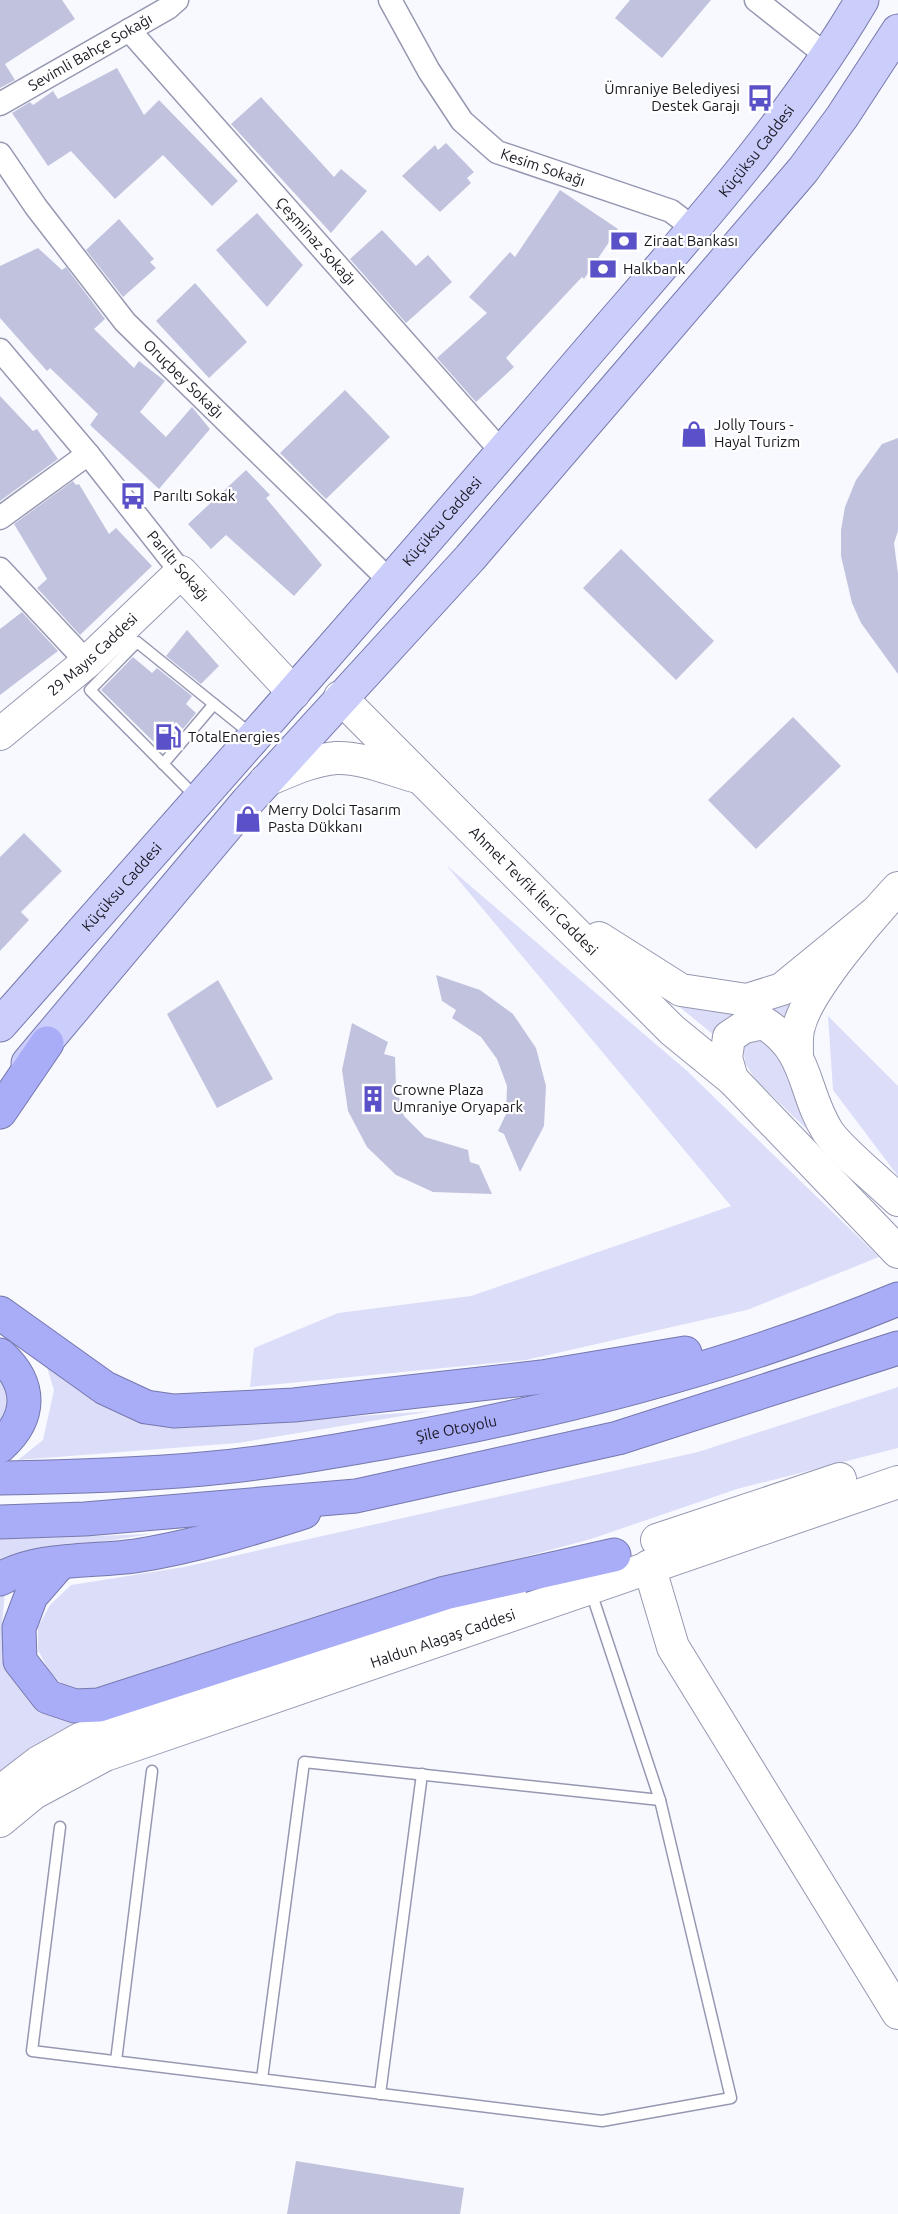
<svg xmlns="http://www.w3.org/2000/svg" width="898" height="2214" font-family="Ubuntu,sans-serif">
<rect width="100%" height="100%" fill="#f8f9ff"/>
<!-- green -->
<g fill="#dcdef9">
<polygon points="446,865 686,1070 879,1257 747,1310 526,1360 250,1387 254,1348 338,1313 471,1296 731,1206"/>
<path d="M808,986L791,1018C762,1011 749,1010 721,1022L715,1036L665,995Z"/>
<polygon points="828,1016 898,1086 898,1176 833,1090"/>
<polygon points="754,1035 773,1042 823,1145 755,1079 745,1063 743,1045"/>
<polygon points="44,1358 109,1407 182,1428 433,1411 238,1443 18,1460 43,1440 54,1390"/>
<polygon points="0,1363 13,1392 0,1421"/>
<polygon points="898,1387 898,1448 737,1489 591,1539 408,1588 87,1693 63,1685 49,1671 38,1650 38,1627 50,1605 71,1585 184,1567 698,1452"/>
<polygon points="152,1534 40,1551 0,1566 0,1539"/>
<polygon points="6,1582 2,1624 11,1664 86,1716 0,1777 0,1591"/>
</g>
<!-- building -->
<g fill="#c1c3de">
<polygon points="0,0 62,0 75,19 5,64 15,80 0,88"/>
<polygon points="630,0 711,0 662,58 615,18"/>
<polygon points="117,68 144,115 159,100 238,181 212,206 163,155 115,199 71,151 48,166 12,113 30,102 33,105 53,91 58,99"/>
<polygon points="261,97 334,177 341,169 367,191 331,233 231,124"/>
<polygon points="446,143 474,172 467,178 471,183 440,212 402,176 435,145 438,150"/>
<polygon points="560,190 618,229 584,279 582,277 506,358 514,367 476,402 437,358 487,313 469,297 510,252 515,257"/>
<polygon points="257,213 303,265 267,307 216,250"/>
<polygon points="119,219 154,259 150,262 156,268 123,297 86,250"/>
<polygon points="382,230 416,266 428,255 452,282 406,323 350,259"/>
<polygon points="38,248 62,270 66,267 105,319 94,329 134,368 139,361 165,381 140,412 166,437 192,407 210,429 159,489 90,425 98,414 50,368 47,371 0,318 0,266"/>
<polygon points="195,283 247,342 209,378 156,321"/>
<polygon points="345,390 390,437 326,499 280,453"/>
<polygon points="0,396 33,431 37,429 58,459 0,501"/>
<polygon points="898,438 898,531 894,543 898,574 898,674 861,623 852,603 841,556 841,530 845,507 856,480 882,444"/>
<polygon points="246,470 270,495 266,498 322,565 294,596 226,535 211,549 188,524"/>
<polygon points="73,481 76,485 79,484 109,534 116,528 152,566 80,635 37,588 47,579 14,524"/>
<polygon points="621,549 714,641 676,680 583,588"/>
<polygon points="22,612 58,651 0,695 0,629"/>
<polygon points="187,630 219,666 201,684 166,656"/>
<polygon points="133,657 152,673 157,668 192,696 186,704 196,713 164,752 101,690"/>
<polygon points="793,717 841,766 756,849 708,800"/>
<polygon points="24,833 62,871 21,912 29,920 0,951 0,857"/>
<polygon points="436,975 480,990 513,1014 536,1048 546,1086 544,1126 520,1172 504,1134 498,1131 506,1114 507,1086 497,1059 481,1037 452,1018 456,1010 442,1001"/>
<polygon points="218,980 273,1079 217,1108 167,1014"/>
<polygon points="352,1023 388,1042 384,1054 395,1057 396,1086 404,1116 425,1137 468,1150 470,1162 479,1165 492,1194 433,1192 396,1175 367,1147 348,1111 342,1070"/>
<polygon points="296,2161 464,2188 460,2214 287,2214"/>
</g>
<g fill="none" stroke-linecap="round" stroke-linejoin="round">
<defs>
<g id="lane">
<polyline points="163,764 214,704"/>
<polyline points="197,798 90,690 137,642 251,734"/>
<polyline points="60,1827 32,2051 602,2121 731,2098 660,1800 590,1589"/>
<polyline points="116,2061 152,1771"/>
<polyline points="262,2079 304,1762 660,1800"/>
<polyline points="380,2094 422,1774"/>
</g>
<g id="street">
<path id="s1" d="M390,0L429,71L462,121L497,152L671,211L693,228"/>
<polyline points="756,0 827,56"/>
<path id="s2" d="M129,30L502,452"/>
<path id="s3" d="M0,104L168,8L177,0"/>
<path id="s4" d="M0,154L36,207L125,322L391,582"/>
<polyline points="0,350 88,454 181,572"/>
<polyline points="0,518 88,454"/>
<polyline points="0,569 87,662"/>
</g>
<g id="secondary">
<path id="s5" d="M340,697L672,1030L732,1079L898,1252"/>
<path id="s6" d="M0,734L87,662L181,572L294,693"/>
<path d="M265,781C287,772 311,760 336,758C362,757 389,769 414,776"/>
<polyline points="599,938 681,990 747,1000 782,989 875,913"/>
<path d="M797,1054C797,1045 796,1035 799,1026C808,990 871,917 898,888"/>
<path d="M732,1079L726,1058L729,1037L744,1027L764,1023C810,1052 802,1091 828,1132C841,1151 880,1182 898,1200"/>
<polyline points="657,1540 840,1479"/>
<polyline points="649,1566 673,1647 898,2013"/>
<polyline points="0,1792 39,1762 80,1739 510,1591"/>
<path id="s7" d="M0,1821L34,1793L105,1755L898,1482"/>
</g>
<g id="primary">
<path id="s8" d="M0,1025C189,811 378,598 563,381C667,258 780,139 862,0"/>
<polyline points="28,1063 247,802 470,558 803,170 842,117 898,31"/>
</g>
<g id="highway">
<polyline points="0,1112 47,1043"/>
<polyline points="0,1313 105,1388 146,1407 174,1411 294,1405 542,1377 685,1353"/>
<path d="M0,1355C32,1384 32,1417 0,1446"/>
<path id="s9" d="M0,1478C68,1477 136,1475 203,1469C263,1464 323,1453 382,1443C557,1412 733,1367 898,1299"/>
<polyline points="0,1522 85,1519 356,1496 618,1438 898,1348"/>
<polyline points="59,1564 31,1596 19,1628 20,1661 48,1697 75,1706 99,1705 445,1593 614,1555"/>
<path d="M0,1579C40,1557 90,1562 135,1556C193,1547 248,1530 304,1512"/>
</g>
</defs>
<!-- lane casing -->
<use href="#lane" stroke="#9698b1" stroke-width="13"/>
<!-- street casing -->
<use href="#street" stroke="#9698b1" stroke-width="25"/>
<!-- secondary casing -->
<use href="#secondary" stroke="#9698b1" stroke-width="34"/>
<!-- primary casing -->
<use href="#primary" stroke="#7678ac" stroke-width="35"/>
<!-- highway casing -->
<use href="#highway" stroke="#7678ac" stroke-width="35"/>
<!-- lane -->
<use href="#lane" stroke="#fff" stroke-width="10"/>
<!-- street -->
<use href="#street" stroke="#fff" stroke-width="22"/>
<!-- secondary -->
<use href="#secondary" stroke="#fff" stroke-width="32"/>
<!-- primary -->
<use href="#primary" stroke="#cbcdfa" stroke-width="33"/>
<!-- highway -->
<use href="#highway" stroke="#a9acf7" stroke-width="33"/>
</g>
<!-- icons -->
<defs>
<symbol id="bus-bare" viewBox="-9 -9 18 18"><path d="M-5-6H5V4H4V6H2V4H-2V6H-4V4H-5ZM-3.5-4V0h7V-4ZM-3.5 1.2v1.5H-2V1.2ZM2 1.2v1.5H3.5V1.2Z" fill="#5a50c8" stroke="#fff" stroke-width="2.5" paint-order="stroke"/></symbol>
<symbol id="bank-bare" viewBox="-9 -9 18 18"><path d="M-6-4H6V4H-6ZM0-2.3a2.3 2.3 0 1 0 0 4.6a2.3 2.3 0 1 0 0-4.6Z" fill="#5a50c8" stroke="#fff" stroke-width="2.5" paint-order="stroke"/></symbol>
<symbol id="shop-bare" viewBox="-9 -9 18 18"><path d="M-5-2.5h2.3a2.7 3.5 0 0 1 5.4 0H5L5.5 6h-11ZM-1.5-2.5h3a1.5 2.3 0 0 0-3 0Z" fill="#5a50c8" stroke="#fff" stroke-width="2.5" paint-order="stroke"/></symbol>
<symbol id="fuel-bare" viewBox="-9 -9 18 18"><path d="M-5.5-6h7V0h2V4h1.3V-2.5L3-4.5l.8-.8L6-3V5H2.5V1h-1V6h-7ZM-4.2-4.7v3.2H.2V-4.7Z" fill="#5a50c8" stroke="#fff" stroke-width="2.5" paint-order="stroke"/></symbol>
<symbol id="building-bare" viewBox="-9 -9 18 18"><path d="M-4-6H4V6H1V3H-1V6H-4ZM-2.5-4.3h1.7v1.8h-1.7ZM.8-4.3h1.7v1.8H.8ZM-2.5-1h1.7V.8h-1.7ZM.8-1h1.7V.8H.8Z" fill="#5a50c8" stroke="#fff" stroke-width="2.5" paint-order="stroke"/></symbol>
</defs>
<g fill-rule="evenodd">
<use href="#bus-bare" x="741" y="79" width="38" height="38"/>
<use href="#bank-bare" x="605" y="222" width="38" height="38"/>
<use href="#bank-bare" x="584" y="250" width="38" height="38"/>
<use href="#shop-bare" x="675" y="415" width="38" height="38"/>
<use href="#bus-bare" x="114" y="477" width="38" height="38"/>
<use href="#fuel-bare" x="149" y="718" width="38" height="38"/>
<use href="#shop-bare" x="229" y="800" width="38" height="38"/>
<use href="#building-bare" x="354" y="1080" width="38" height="38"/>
</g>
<g text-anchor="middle" stroke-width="4.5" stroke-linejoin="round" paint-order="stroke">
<!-- street labels -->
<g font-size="15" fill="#181822" stroke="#fff">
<text dy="5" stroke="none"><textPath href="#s3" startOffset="104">Sevimli Bahçe Sokağı</textPath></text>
<text dy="5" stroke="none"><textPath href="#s8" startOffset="1156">Küçüksu Caddesi</textPath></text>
<text dy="5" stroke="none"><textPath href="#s1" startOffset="236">Kesim Sokağı</textPath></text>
<text dy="5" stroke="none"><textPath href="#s2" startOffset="282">Çeşminaz Sokağı</textPath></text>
<text dy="5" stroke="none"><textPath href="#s4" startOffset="291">Oruçbey Sokağı</textPath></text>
<text dy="5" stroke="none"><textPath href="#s8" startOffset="670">Küçüksu Caddesi</textPath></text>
<text transform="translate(178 566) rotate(50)" y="5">Parıltı Sokağı</text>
<text dy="5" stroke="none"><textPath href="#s6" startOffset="122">29 Mayıs Caddesi</textPath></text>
<text dy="5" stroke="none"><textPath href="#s8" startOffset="184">Küçüksu Caddesi</textPath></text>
<text dy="5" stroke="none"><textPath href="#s5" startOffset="274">Ahmet Tevfik İleri Caddesi</textPath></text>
<text dy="5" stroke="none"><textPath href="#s9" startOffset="460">Şile Otoyolu</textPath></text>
<text dy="5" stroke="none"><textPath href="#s7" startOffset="482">Haldun Alagaş Caddesi</textPath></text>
</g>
<!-- poi labels -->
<g font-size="15" fill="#181822" stroke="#fff" text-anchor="start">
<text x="740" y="94" text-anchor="end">Ümraniye Belediyesi<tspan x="740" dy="17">Destek Garajı</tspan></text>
<text x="644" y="246">Ziraat Bankası</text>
<text x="623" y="274">Halkbank</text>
<text x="714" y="430">Jolly Tours -<tspan x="714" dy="17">Hayal Turizm</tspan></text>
<text x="153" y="501">Parıltı Sokak</text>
<text x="188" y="742">TotalEnergies</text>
<text x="268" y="815">Merry Dolci Tasarım<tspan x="268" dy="17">Pasta Dükkanı</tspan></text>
<text x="393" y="1095">Crowne Plaza<tspan x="393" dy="17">Umraniye Oryapark</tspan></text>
</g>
</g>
</svg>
